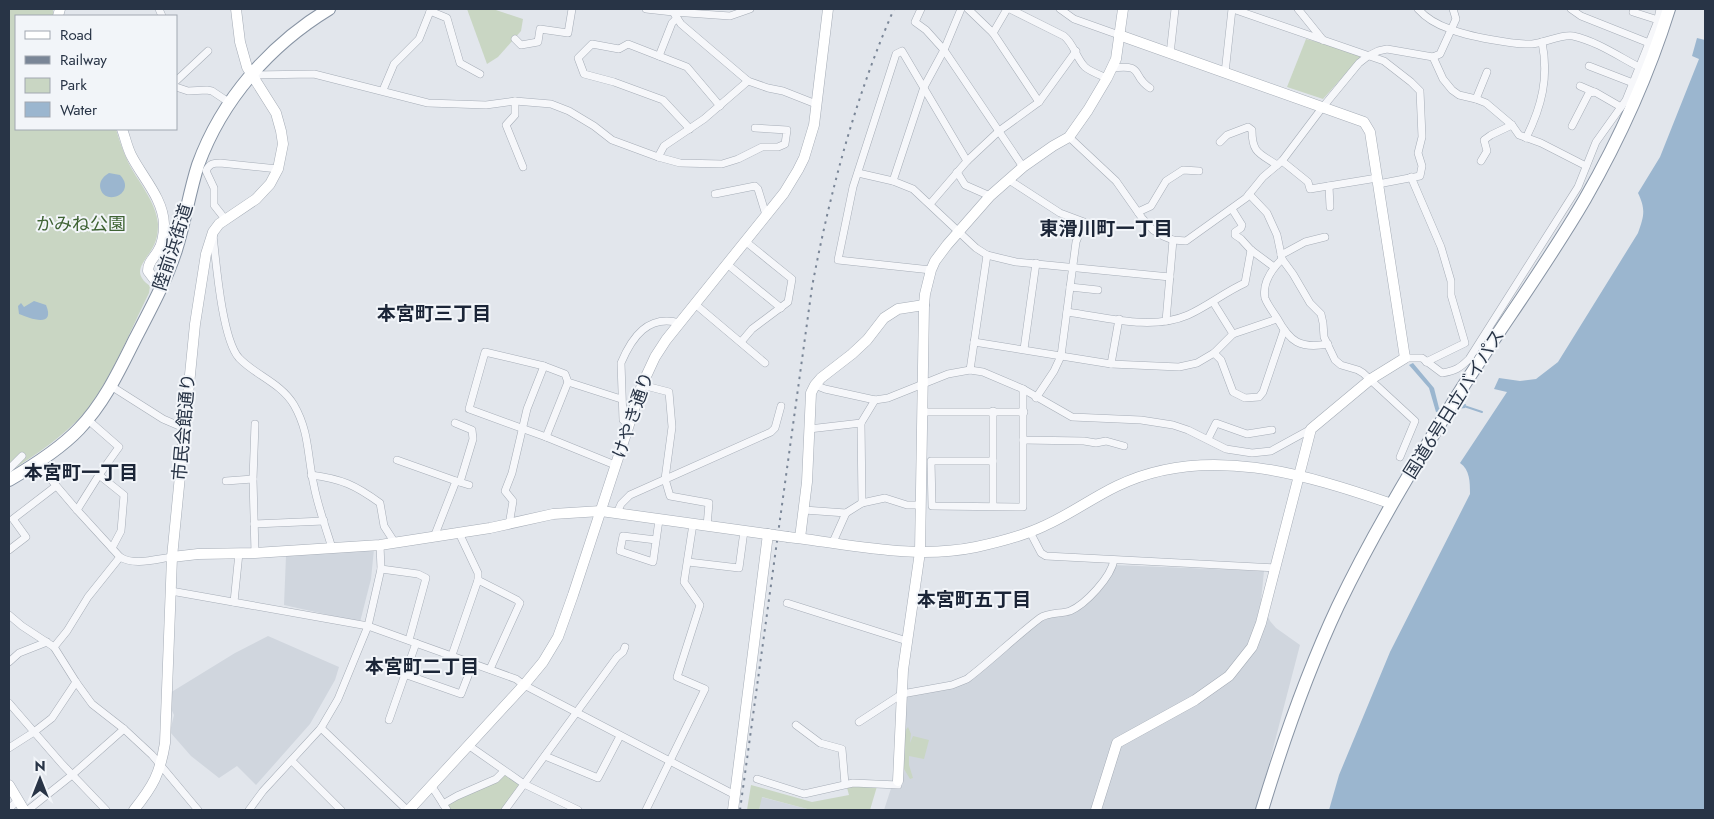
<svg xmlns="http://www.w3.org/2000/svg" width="1714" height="819" font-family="Jost,'Noto Sans JP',sans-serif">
<rect width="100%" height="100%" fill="#e2e6ec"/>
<!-- built -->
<g fill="#d0d6de">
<polygon points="374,549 371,579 360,622 284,605 286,556"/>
<polygon points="1113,565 1264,571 1261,601 1270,621 1276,628 1300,645 1257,810 884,810 896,773 906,695 954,684 1043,616 1070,610 1086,600"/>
<polygon points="268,636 339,667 335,680 310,724 256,785 237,766 219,778 191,756 170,732 174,715 165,696 235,653"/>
<polygon points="761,797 811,810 759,810"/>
</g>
<!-- green -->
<g fill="#c9d6c3">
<path d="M9,9L53,10V16H16V129H116C119,140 123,151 128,162C138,182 156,201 158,224C158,232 157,240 153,247C145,262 130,272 150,286L149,293C130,331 111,380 84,413C63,437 35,455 9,472Z"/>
<polygon points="467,9 493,9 523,19 521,31 498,57 487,64"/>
<polygon points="1306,39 1363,54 1323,99 1287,87"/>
<polygon points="908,727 911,734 910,743 913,736 929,740 924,759 909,756 909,765 913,778 910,779 904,769 905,731"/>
<polygon points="505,774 521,784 502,810 448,810 445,806"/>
<polygon points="878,783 870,810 811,810 762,797 759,810 747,810 751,785 812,802 849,795 846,784"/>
</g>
<!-- water -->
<g fill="#9bb6cf">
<path d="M1697,38L1705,40V810H1329L1339,775L1390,652L1470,494C1470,482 1470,470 1460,463L1507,392L1494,389L1499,378L1520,381L1536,379L1558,362L1638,233C1644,216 1646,210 1638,193L1660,157L1699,59L1692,56Z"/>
<path d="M109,173L120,175C138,194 102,208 100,186C100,180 104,176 109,173Z"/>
<path d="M34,301L46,305C56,329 29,318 19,314L18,306L21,303L24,307Z"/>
<polygon points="1413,363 1434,388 1439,408 1466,404 1465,408 1436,412 1429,388 1409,365"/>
</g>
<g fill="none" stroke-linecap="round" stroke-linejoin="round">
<!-- stream -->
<polyline stroke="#9bb6cf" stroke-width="2" points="1464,406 1482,412"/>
<defs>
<g id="street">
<polyline points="159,9 162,16"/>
<polyline points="646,9 673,12 681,24 748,81 768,88 783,91 816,104"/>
<polyline points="921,9 915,22 926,30 944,50 1023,167"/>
<polyline points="968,9 993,33 1039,102"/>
<path d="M1010,9L1064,36C1074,44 1076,58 1085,67C1091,72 1100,75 1107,78"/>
<polyline points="1060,9 1074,19 1119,35"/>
<polyline points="1233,9 1384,61 1411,82 1420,91 1422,137 1418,153 1422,166 1420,176 1378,184"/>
<polyline points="1298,9 1323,40"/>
<path d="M1418,9C1426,18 1438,25 1450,29C1466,36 1515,45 1532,44C1545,43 1561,34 1573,36C1596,41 1618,56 1639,67"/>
<polyline points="1571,9 1581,16 1649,43"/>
<polyline points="430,11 447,18 460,63 480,74"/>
<polyline points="673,12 730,16 750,9"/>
<polyline points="1633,12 1658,20"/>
<polyline points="993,33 1007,9"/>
<polyline points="515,39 521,45 538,42 540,29 568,33 572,9"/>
<polyline points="1170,54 1175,9"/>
<polyline points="659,56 672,23 677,18"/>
<polyline points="1433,57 1443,79 1452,90 1459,95 1476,99 1486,103 1512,125 1519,135 1541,143 1586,166"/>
<polyline points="1589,66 1633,83"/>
<path d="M1112,68C1146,64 1130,75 1150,88"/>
<polyline points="1225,73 1232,9"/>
<polyline points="251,75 314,74 428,103 486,105 515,101 551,104 569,111 594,126 612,140 658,157 680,163 722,164 738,159 762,147 778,147 785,144 787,130 755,128"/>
<polyline points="176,81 208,51"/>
<polyline points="1580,86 1594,92"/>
<polyline points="176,87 188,91 207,90 212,91 230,103"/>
<polyline points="383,90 394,64 419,39 431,9"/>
<polyline points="1476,99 1487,72"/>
<polyline points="515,101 515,115 506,125 523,167"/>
<polyline points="1572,126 1589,93 1595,92 1621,107"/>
<polyline points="690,129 663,100 614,82 584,74 578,58 592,44 619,49 628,44 687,67 720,106"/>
<polyline points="1069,137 1116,181 1142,218 1153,230 1163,236 1173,240 1186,241 1246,198 1263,177 1282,161 1322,108 1359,63 1368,56 1378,51 1387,49 1433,57 1440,54 1451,30 1456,19 1453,9"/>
<path d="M1526,138C1542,106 1549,77 1542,42"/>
<path d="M1220,142L1227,135L1248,127L1252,130C1252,153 1259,153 1277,165"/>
<polyline points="658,157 664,146 704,119 748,81"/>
<polyline points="1282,161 1308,182 1310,189 1377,178"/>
<polyline points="1481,161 1487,151 1484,140 1491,135 1512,125"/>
<polyline points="957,172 965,185 990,196"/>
<polyline points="858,173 893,181 913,189 976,248 987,255 1016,262 1170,277"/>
<polyline points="1411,177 1441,247 1451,281 1451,295 1465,343 1426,362"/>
<polyline points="1009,180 1060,213 1084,222 1076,242 1061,356 1054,371 1036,398"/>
<polyline points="893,181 924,87 944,50 961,9"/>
<polyline points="1329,186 1330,207"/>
<polyline points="715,194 755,186 758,189 766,215"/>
<polyline points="1249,194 1267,213 1277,235 1282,259 1293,274 1310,303 1321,314 1323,323 1324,337 1335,360 1341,365 1358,370 1363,373 1415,421 1400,457"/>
<polyline points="930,204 967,161 999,131 1039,102 1076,51"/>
<polyline points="1232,209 1242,225 1241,228 1235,232 1235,235 1241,239 1251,250 1274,267"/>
<polyline points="1138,212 1151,206 1166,181 1183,170 1199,171"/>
<path d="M225,219L214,205V188L206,171C209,164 213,163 220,163L278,169"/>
<path d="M213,235C216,262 222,339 239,358C255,375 281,383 294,405C310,433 307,456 314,486C318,507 326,528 332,548"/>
<polyline points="1281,255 1305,242 1325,237"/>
<path d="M1282,259C1272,269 1262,283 1265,298C1267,304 1273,312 1277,318C1290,342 1300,349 1328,344"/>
<polyline points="727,264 781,308"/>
<polyline points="931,270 838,260 853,187 896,54 902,51 967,161"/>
<polyline points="1070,287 1098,290"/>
<polyline points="1213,302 1233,334"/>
<polyline points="695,304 765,363"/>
<path d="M1067,312C1105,317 1151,331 1188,315C1208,306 1225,292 1245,283L1251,250"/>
<polyline points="1166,321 1173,240"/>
<polyline points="741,342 752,329 788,302 792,279 745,241"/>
<polyline points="974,342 1111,364 1179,367 1197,363 1214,353 1233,334 1277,319"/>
<polyline points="1024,349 1036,263"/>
<polyline points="1214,353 1221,360 1233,392 1245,398 1259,397 1263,392 1284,330"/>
<path d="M1405,358H1422L1442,373C1455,371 1460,368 1469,359L1578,187L1596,142L1626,100L1657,23L1660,9"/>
<polyline points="1111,364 1119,319"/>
<polyline points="970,370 987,255"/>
<polyline points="642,385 669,392 672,427 665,479 670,496 709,503 707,526"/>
<polyline points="815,385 825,389 875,400 888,398 948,374 970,370 983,372 1023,389 1072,417 1141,420 1173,425 1188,430 1226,449 1252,453 1271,451 1311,429"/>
<polyline points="111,386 163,419 184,428"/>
<polyline points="1023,389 1023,440 1084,441 1096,443 1106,441 1124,446"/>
<polyline points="923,412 1024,412"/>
<polyline points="455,423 472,430 473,439 460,482"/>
<polyline points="861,423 862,503"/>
<polyline points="255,424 253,479 255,553"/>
<path d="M629,425L623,420L621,363C632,337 648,314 680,323"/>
<polyline points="809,429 861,423 875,400"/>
<polyline points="546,437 568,382"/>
<polyline points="1208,439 1216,423 1247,434 1272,430"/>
<polyline points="397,460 456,481 434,537"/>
<polyline points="993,461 931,461 932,506 1023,507 1023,440"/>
<path d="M36,462L77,510L120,557C134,566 156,559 172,557"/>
<polyline points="615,465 546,437 469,409 485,352 544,366 565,374 568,382 621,399"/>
<polyline points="9,469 22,456"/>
<polyline points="99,475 124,495 121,531 112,548"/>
<path d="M311,475C342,479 355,485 380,503L384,526L395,543"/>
<polyline points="226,481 253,479"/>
<polyline points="456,481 469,485"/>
<polyline points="993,506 993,411"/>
<polyline points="77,510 99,475 119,447 87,419"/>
<polyline points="804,510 846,513"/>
<polyline points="617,513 621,504 630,495 771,432 775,428 781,406"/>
<polyline points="254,524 324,521"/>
<polyline points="509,525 513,501 505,491 512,473 527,409 544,366"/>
<polyline points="1030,532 1041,553 1046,556 1275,568"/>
<polyline points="656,540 623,536 620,551 653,562 659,520"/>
<polyline points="833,542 846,513 862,503 885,498 907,505 921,505"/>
<polyline points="9,550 26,537 13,519 56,486"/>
<polyline points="688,562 739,568 744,531"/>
<polyline points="381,569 418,574 426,578 409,640"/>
<polyline points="478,580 517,600 520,603 490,669"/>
<polyline points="171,591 368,626 516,679 524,685 735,795"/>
<polyline points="234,602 239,553"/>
<polyline points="787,603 907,641"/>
<polyline points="9,615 22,626 54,647 76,682 92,704 124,729 152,755 198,810"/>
<polyline points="54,647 67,631 88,597 120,557"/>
<polyline points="452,655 478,580 478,573 459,533"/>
<polyline points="9,662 19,653 47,642"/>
<polyline points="404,674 461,694 473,663"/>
<polyline points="9,703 62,764 106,810"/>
<polyline points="389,720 416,643"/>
<path d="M859,722L902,694L952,685L967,679C992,660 1015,637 1040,618C1048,612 1061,614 1070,611C1086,604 1111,577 1114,560"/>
<polyline points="796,725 820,743 842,749 845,784"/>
<polyline points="321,728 407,810"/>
<polyline points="468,745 524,784 578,810"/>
<polyline points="9,748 34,732 52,718 76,682"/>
<polyline points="545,756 598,778 620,736"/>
<polyline points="292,761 341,810"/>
<polyline points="757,779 804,794 853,783 898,785 898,781"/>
<polyline points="431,785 447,810"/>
<polyline points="443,804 457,796 496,779 504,771"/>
<polyline points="9,809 18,800"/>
<polyline points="28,810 72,775 124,729"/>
<polyline points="249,810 263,791 321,728 338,699 368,626 381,569 380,545"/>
<polyline points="505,810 617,657 623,652 625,647"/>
<polyline points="646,810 705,689 677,677 700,605 684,582 693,524"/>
</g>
<g id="secondary">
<polyline points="58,16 60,9"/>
<path d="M122,129C125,137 127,147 131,155C142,177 163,198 164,224C164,233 163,243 158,251C154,258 148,262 148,271L154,279L164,283"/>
<path d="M788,537C850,544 913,560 976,547C999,542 1023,536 1044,526C1069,515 1092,498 1117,486C1205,443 1305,474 1392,504"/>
<polyline points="800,538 807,482 811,393 815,385 821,378 852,354 867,340 884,318 898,309 924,305"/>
<polyline points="172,557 198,554 255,553 380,545 490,528 553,514 601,511 774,535"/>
<polyline points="898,781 903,670 920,552 924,305 925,294 931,270 935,261 947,245 990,196 1023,167 1053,146 1069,137 1088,110 1107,78 1116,59 1123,9"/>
<polyline points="9,785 24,810"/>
<path d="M134,810C153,786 160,774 165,743L172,557L195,324L206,254L213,232L219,224L256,199L270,184L278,169L283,144L281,131L276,113L247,67L240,42L236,9"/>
<polyline points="409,810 524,685 543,662 558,637 573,595 642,385 655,357 666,340 784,193 798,170 804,158 814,125 828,9"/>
<polyline points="733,810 768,534"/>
<polyline points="1096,810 1117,743 1195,700 1229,676 1252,647 1261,623 1311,429 1371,379 1405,358 1370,132 1364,122 1119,35"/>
</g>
<g id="highway">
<path d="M9,480C33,466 60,449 79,429C104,403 119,371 135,339C150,310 166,281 176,250C185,222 189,193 198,165C222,99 270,45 329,9"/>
<path d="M1262,810C1283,741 1307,672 1338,606C1373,533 1416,462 1459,393C1500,328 1546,266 1585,199C1620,138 1648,76 1669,9"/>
</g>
</defs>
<!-- street casing -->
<use href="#street" stroke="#a6adb7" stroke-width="8"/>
<!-- secondary casing -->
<use href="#secondary" stroke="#a6adb7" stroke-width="11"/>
<!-- highway casing -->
<use href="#highway" stroke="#8894a4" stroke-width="14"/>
<!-- street -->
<use href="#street" stroke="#f6f7fa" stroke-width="7"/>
<!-- secondary -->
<use href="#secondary" stroke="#fff" stroke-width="10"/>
<!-- highway -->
<use href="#highway" stroke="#fff" stroke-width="12"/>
<!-- rail -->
<path stroke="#7a8697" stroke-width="2" stroke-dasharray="2.5 5" stroke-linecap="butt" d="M740,810L812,287C830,192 855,98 894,9"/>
<defs>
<polyline id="secondary-bridge" points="774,535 788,537"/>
</defs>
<!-- secondary-bridge casing -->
<use href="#secondary-bridge" stroke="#a6adb7" stroke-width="11" stroke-linecap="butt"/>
<!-- secondary-bridge -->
<use href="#secondary-bridge" stroke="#fff" stroke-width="10"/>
</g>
<g text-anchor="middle" stroke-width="4" stroke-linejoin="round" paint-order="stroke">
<!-- park labels -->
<g font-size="18" fill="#3f6334" stroke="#f2f5f9">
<text x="81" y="230">かみね公園</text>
</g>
<!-- street labels -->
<g font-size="18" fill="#283446" stroke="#f2f5f9">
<text transform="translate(173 247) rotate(-72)" y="6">陸前浜街道</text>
<text transform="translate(1454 404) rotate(-58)" y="6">国道6号日立バイパス</text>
<text transform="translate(633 415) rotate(-71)" y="6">けやき通り</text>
<text transform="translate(184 427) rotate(-85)" y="6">市民会館通り</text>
</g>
<!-- neighbourhood labels -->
<g font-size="19" font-weight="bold" fill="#1b2537" stroke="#f2f5f9">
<text x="1106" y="235">東滑川町一丁目</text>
<text x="434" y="320">本宮町三丁目</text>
<text x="81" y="479">本宮町一丁目</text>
<text x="974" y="606">本宮町五丁目</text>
<text x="422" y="673">本宮町二丁目</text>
</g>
</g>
<!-- border -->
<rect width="1714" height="819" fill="none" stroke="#283446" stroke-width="20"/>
<!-- legend -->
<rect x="15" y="15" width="162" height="115" fill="#f2f5f9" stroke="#a1a8b1"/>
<rect x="25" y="31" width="25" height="8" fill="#ffffff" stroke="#a1a8b1"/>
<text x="60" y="40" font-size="15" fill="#283446">Road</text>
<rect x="25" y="56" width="25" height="8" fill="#7a8697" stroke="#a1a8b1"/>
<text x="60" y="65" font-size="15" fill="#283446">Railway</text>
<rect x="25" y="78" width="25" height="15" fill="#c9d6c3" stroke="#a1a8b1"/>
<text x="60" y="90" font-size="15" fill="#283446">Park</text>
<rect x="25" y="102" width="25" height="15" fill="#9bb6cf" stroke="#a1a8b1"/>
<text x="60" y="115" font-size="15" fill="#283446">Water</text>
<!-- north arrow -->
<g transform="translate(40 779)" stroke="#f2f5f9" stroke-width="4" paint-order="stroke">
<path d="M0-4L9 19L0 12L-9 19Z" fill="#283446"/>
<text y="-8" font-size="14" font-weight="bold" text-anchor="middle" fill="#283446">N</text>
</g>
</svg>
